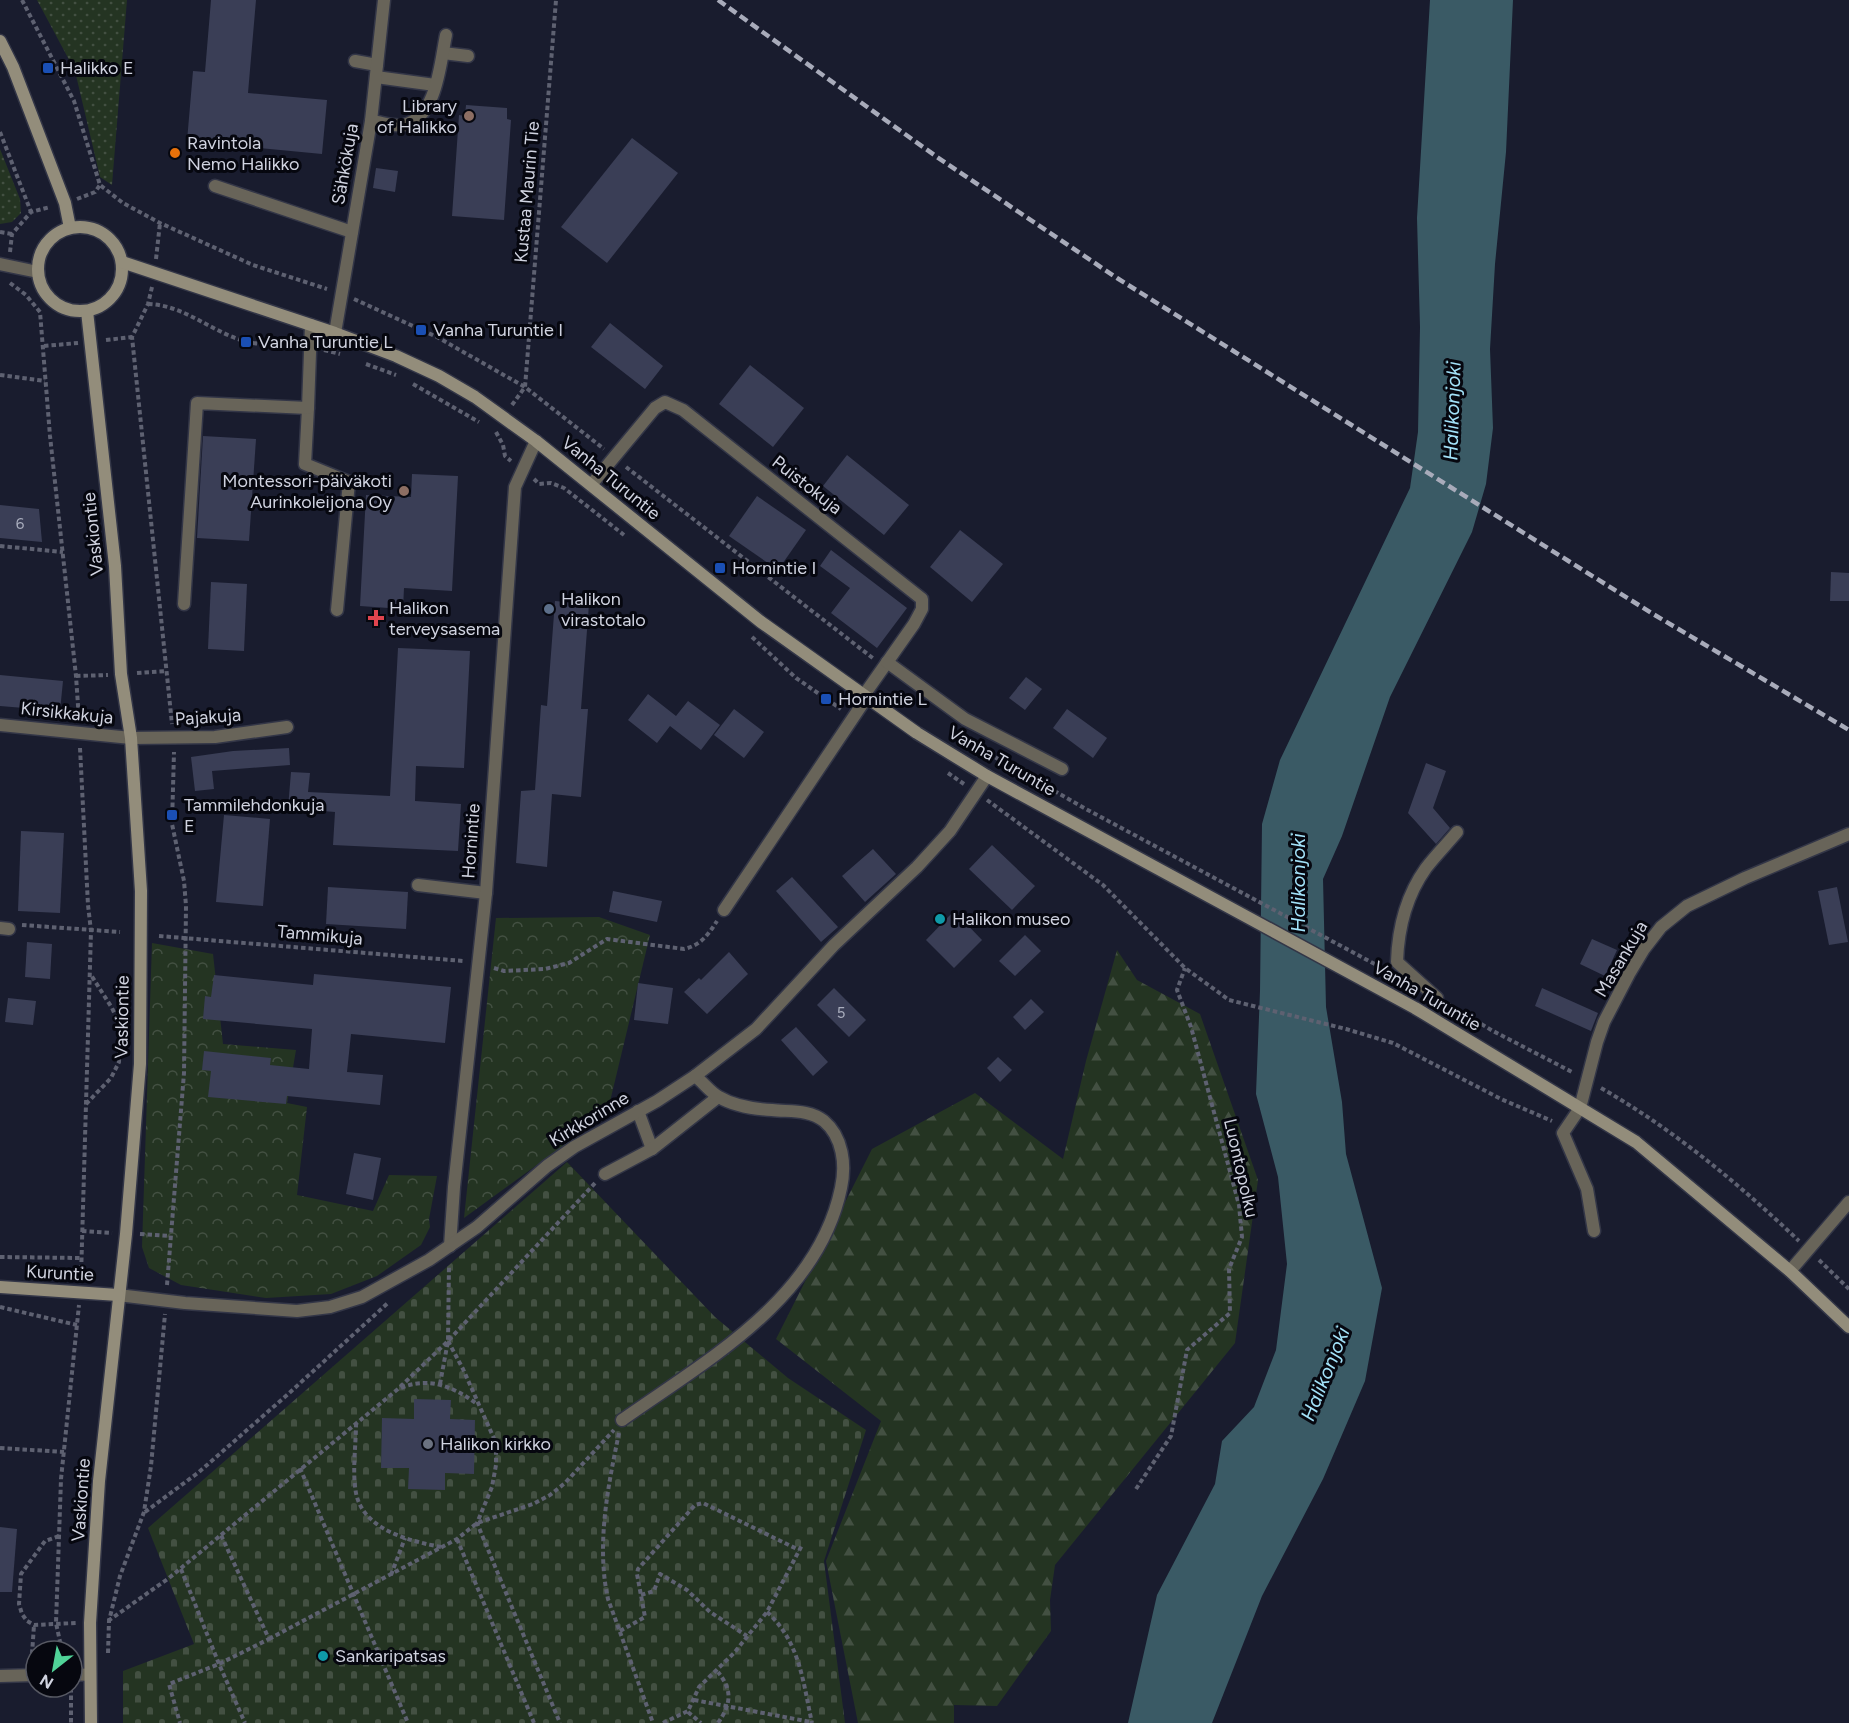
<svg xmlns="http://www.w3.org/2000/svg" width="1849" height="1723" font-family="Figtree,sans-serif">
<defs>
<pattern id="grass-dots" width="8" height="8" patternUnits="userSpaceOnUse" patternTransform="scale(1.5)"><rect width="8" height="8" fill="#243422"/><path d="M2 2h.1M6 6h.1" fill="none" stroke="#435042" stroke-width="1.8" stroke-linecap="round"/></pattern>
<pattern id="forest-firs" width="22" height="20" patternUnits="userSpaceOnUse" patternTransform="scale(1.5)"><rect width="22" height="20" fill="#243422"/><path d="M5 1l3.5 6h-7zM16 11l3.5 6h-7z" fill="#435042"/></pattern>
<pattern id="cemetery-stones" width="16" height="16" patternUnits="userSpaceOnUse" patternTransform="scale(1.5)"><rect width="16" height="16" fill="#243422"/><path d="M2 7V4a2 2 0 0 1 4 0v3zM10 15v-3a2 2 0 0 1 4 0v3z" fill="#435042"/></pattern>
<pattern id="park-crowns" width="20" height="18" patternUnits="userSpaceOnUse" patternTransform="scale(1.5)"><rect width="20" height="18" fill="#243422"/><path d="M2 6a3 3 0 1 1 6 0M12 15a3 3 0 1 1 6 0" fill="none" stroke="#435042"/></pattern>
</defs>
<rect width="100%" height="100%" fill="#191c2e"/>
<!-- grass -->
<g fill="url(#grass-dots)">
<polygon points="37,0 127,0 112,185 100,177 75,71"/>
<polygon points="0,149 20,199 21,213 12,222 0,224"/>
</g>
<!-- forest -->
<polygon fill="url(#forest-firs)" points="1117,950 1137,980 1200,1014 1258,1180 1235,1343 1055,1565 1050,1600 1051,1631 997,1706 954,1705 954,1723 858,1723 826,1561 881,1421 776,1339 872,1149 975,1093 1063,1159 1086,1061"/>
<!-- cemetery -->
<polygon fill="url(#cemetery-stones)" points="567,1162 715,1317 788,1378 866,1430 824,1561 845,1723 123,1723 123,1671 194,1644 148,1528"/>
<!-- park -->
<g fill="url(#park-crowns)">
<polygon points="599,917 650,935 607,1114 464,1218 496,918"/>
<polygon points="152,943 213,954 223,1044 296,1050 287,1103 307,1107 297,1195 373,1211 389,1175 437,1176 429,1219 430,1227 421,1245 377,1276 331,1294 266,1298 181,1285 149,1268 142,1247"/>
</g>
<!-- water -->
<polygon fill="#3a5a65" points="1430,0 1513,0 1506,152 1495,264 1490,349 1493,428 1486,484 1472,532 1390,697 1342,836 1323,879 1326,1007 1342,1102 1346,1154 1382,1288 1365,1381 1323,1479 1262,1596 1212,1723 1128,1723 1157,1595 1215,1484 1222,1441 1254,1407 1276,1350 1287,1264 1278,1177 1256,1094 1260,991 1262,824 1280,760 1410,488 1418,432 1420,327 1417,218"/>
<!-- building -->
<g fill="#3a3e56">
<polygon points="211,0 256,0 248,93 327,100 322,154 187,141 193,71 205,72"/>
<polygon points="466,105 507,108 507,119 511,120 504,220 452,216 459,115 465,116"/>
<polygon points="632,138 678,173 607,263 561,227"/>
<polygon points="376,168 398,171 395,192 373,188"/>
<polygon points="610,323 663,366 645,389 591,347"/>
<polygon points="750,365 804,408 773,447 719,404"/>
<polygon points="203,436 256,439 249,541 197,538"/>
<polygon points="847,455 909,505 884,535 823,486"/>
<polygon points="412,474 458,476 452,591 404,588 403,609 360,606 366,495 411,497"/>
<polygon points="757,496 806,530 778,570 729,536"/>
<polygon points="0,505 39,509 42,542 0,538"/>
<polygon points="960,530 1003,564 972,602 930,567"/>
<polygon points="831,550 907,608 877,648 831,613 850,588 820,566"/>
<polygon points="1831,572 1849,573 1849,601 1830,601"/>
<polygon points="211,582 247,584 244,651 208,649"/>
<polygon points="555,601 589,604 581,709 588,709 581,797 552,794 547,867 516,863 521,791 535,790 541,705 547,706"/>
<polygon points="398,648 470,651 464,768 416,766 415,801 461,804 458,851 333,845 335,812 288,808 291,772 310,773 308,792 390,796"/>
<polygon points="0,675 63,681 60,711 0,706"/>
<polygon points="1026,677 1042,689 1025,710 1009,698"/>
<polygon points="648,694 676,716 688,701 720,725 701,750 670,726 657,743 628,720"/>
<polygon points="734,709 764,732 744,758 714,735"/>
<polygon points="1067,709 1107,738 1093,758 1053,728"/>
<polygon points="289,748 290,765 212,771 214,789 195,791 191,757 233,751"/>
<polygon points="1426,763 1446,771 1433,808 1450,828 1436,844 1408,813"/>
<polygon points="224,815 270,819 263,906 216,902"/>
<polygon points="21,831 64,833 60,913 18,911"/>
<polygon points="992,845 1035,886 1012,910 969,869"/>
<polygon points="873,849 896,874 865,902 842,876"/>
<polygon points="792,877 838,927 821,942 776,891"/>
<polygon points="328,887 408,892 406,929 326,924"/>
<polygon points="1837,887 1848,942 1829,945 1818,891"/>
<polygon points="613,891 662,901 657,922 609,912"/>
<polygon points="954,911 982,940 954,968 926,940"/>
<polygon points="1025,935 1041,951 1015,976 999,961"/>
<polygon points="1592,939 1617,950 1605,976 1580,964"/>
<polygon points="27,942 52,944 50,979 25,977"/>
<polygon points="729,952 748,974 707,1014 684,992 699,978 701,980"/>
<polygon points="314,974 451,987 445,1043 351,1034 347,1072 383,1075 380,1105 287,1096 286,1104 208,1097 211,1071 202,1070 204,1051 271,1058 270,1065 309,1069 312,1029 203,1019 205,996 211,997 214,975 313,985"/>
<polygon points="638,983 673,988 668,1024 634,1020"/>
<polygon points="834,988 866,1020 849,1037 817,1005"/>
<polygon points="1542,988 1598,1013 1591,1031 1535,1006"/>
<polygon points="8,998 36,1001 33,1025 5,1022"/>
<polygon points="1031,999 1044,1012 1025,1030 1013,1017"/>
<polygon points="796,1027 828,1062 813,1076 781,1040"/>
<polygon points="998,1057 1012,1070 1000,1082 987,1068"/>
<polygon points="354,1153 381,1158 373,1200 346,1194"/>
<polygon points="414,1399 451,1400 450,1419 475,1420 474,1474 445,1473 445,1490 408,1489 409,1468 381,1468 382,1418 414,1419"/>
<polygon points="0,1527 17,1529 12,1592 0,1592"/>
</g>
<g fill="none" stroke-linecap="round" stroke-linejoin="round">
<defs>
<g id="lane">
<polyline points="443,53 468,56"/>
<polyline points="355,61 377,65"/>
<polyline points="376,77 435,85"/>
<path d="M371,121C381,122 394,127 404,125C437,117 440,64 446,35"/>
<polyline points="215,186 352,232"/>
<polyline points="308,408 305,464 349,482 337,610"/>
<polyline points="591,485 655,408 665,402 683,410 922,599 922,609 914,624 864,695"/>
<polyline points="184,604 197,403 308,408 311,325"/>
<polyline points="887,662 965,719 1062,769"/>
<polyline points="418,885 486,893"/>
<polyline points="724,910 867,697"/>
<polyline points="0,928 9,929"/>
<path d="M1437,998L1397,962C1398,929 1406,896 1426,868C1435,856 1447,844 1457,832"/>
<polyline points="638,1111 652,1149"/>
<polyline points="605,1174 652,1149 718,1097"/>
<path d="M622,1420C707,1360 818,1299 841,1188C846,1165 843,1137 824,1121C809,1109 789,1112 772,1110C754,1109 734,1106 719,1097C710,1092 703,1082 695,1076"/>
<polyline points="72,1674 90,1675"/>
<polyline points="0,1676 36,1675"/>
</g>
<g id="street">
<polyline points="0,264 38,272"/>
<polyline points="335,333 371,121 384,0"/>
<polyline points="0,725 131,738 215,737 287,727"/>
<polyline points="1594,1231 1587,1189 1563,1133 1580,1108 1597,1042 1604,1022 1629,974 1644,949 1661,927 1687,906 1745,878 1849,834"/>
<polyline points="450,1246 454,1187 486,893 515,487 536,441"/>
<polyline points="1790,1271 1849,1202"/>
<polyline points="118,1295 185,1303 297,1311 330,1307 362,1297 429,1260 477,1227 547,1166 574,1147 657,1101 695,1076 756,1029 834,945 917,867 950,831 987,776"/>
</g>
<g id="secondary">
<polyline points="0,41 13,67 65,203 70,228"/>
<circle cx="80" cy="269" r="42"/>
<polyline points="122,262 335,333 396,356 439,376 475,397 536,441 761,622 917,733 987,776 1415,1008 1636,1142 1790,1271 1849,1327"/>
<polyline points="87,311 115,566 121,674 131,738 141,891 140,1064 126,1234 99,1481 90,1623 91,1723"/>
<polyline points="0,1287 118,1295"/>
</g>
</defs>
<!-- lane casing -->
<use href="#lane" stroke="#333647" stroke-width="15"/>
<!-- street casing -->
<use href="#street" stroke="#333647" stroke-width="15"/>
<!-- secondary casing -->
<use href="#secondary" stroke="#333647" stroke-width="15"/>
<!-- path -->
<g stroke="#5e6171" stroke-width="4" stroke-dasharray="4.5 3" stroke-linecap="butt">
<polyline points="22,0 74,101 100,185 123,203 160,223 253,265 327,289"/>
<polyline points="0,132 31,212"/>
<polyline points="77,199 95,192 100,185"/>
<polyline points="0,232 12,234"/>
<polyline points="10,252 12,234 31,212 50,207"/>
<polyline points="156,259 160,223"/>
<polyline points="10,283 26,295 40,312 50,436 76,676 79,720"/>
<polyline points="152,287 148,304 132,337 172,724"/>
<polyline points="354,299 437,337 525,387 604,449"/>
<path d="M148,304C184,305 210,331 244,341C260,346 279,343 296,343"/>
<polyline points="106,340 132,337"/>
<polyline points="44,346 78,343"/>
<polyline points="324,350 340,354"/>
<polyline points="366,364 396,375"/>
<polyline points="0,375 45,381"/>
<polyline points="413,384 479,422"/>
<polyline points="512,405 525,387 556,0"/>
<polyline points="496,432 503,445 505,456 511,461"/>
<polyline points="626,467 874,659"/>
<polyline points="534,479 539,484 551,483 564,488 624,535"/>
<polyline points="0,546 63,552"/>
<polyline points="752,637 796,678 841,709"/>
<polyline points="137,673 166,671"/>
<polyline points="76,676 108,675"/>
<polyline points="80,748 88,905 91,931 81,1277"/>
<polyline points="984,748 991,755 1086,809 1384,969"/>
<polyline points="948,773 964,784"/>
<polyline points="987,800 1103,885 1185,968 1229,1000 1346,1029 1393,1043 1501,1099 1552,1121"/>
<polyline points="22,925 120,932"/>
<polyline points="159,936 463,961"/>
<path d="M494,968L504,971L545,969L569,963L607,939L684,949C701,945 708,935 717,921"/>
<polyline points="1449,1005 1493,1031 1574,1073"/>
<path d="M1601,1088C1674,1130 1738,1183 1799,1241"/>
<polyline points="86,1104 111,1078 119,1062 120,1025 112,1008 91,975"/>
<polyline points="82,1231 112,1233"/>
<polyline points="140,1234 169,1236"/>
<polyline points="0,1257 82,1258"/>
<polyline points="1819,1260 1849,1289"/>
<polyline points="167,1285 184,1073 186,906 184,881 172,824 174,752"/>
<polyline points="0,1307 77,1325"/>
<polyline points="448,1341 463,1369 496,1443 496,1465 492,1487 477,1523 560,1723"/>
<polyline points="440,1384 448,1341 449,1265"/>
<path d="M401,1388C429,1376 454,1387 477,1404"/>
<path d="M356,1423C356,1446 352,1471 356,1493C363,1530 410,1541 441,1547"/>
<path d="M619,1433C608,1486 596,1545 608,1599L653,1723"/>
<polyline points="496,1443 535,1444"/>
<polyline points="0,1448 64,1452"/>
<polyline points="300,1468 408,1723"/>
<polyline points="1136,1489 1171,1436 1187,1350 1230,1313 1229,1269 1242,1237 1239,1205 1191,1027 1177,990 1185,968"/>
<polyline points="145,1512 199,1472 287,1395 389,1302"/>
<polyline points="221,1535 398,1389 448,1341 595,1183"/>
<polyline points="59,1536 45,1541 21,1574 19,1604 22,1614 27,1621 34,1625 76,1623"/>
<polyline points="457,1539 534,1723"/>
<polyline points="181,1569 219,1664 245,1723"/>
<polyline points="391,1575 405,1538"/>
<polyline points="641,1595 654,1591 660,1574 687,1590 710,1612 747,1636"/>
<path d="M767,1612C800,1642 803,1682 812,1723"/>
<polyline points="108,1621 169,1578 221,1535 269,1639 219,1664 169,1684 180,1723"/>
<polyline points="620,1631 645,1617 637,1574 638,1569 695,1505 703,1503 799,1550"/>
<polyline points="269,1639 457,1539 477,1523 533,1504 550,1495 565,1483 614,1430"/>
<polyline points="62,1651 56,1623 61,1479 79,1305"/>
<polyline points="108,1653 109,1621 120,1576 144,1512 151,1466 165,1314"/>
<polyline points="32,1654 34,1625"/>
<polyline points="71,1688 71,1723"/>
<polyline points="694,1700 811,1722"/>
<polyline points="688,1712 701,1723"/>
<polyline points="663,1723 688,1711 699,1687 734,1653 767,1612 802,1545"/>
<path d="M718,1723C731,1704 733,1691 718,1672"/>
</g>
<!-- lane -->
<use href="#lane" stroke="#686459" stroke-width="12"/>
<!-- street -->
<use href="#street" stroke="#686459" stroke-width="12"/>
<!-- secondary -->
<use href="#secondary" stroke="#938d7b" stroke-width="12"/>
<!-- rail -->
<polyline stroke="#a8abba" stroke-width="4.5" stroke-dasharray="9 4.5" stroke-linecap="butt" points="718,0 937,157 1117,278 1653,614 1849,730"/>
</g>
<!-- markers -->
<g fill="#1a4fb4" stroke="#06070f" stroke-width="2">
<rect x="42" y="62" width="12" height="12" rx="3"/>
<rect x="415" y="324" width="12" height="12" rx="3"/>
<rect x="240" y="336" width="12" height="12" rx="3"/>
<rect x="714" y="562" width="12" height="12" rx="3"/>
<rect x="820" y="693" width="12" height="12" rx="3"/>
<rect x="166" y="809" width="12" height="12" rx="3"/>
</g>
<g fill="#8d6e63" stroke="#06070f" stroke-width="2">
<circle cx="469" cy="116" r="6"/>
<circle cx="404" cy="491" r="6"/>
</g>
<circle fill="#e8710a" stroke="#06070f" stroke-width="2" cx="175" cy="153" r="6"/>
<circle fill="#5c6f8a" stroke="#06070f" stroke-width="2" cx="549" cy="609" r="6"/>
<path fill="#e0444e" stroke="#06070f" stroke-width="2" d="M373 609h6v6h6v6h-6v6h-6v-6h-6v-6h6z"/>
<g fill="#0f9aa8" stroke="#06070f" stroke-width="2">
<circle cx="940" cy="919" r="6"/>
<circle cx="323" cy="1656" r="6"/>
</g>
<circle fill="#6b7280" stroke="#06070f" stroke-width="2" cx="428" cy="1444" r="6"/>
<g text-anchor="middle" stroke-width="6" stroke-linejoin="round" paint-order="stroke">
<!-- number labels -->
<g font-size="15" fill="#aaaebe">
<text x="20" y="529">6</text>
<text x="841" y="1018">5</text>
</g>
<!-- poi labels -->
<g font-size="18" fill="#d0d3e0" stroke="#06070f" text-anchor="start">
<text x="60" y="74">Halikko E</text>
<text x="457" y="112" text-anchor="end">Library<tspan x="457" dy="21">of Halikko</tspan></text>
<text x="187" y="149">Ravintola<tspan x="187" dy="21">Nemo Halikko</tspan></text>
<text x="433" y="336">Vanha Turuntie I</text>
<text x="258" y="348">Vanha Turuntie L</text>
<text x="392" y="487" text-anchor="end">Montessori-päiväkoti<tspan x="392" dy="21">Aurinkoleijona Oy</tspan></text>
<text x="732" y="574">Hornintie I</text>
<text x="561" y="605">Halikon<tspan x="561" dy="21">virastotalo</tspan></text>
<text x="389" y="614">Halikon<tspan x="389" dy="21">terveysasema</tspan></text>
<text x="838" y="705">Hornintie L</text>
<text x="184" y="811">Tammilehdonkuja<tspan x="184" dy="21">E</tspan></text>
<text x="952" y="925">Halikon museo</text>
<text x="440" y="1450">Halikon kirkko</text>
<text x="335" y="1662">Sankaripatsas</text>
</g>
<!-- street labels -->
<g font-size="18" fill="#d0d3e0" stroke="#06070f">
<text transform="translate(345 164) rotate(-80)" y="6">Sähkökuja</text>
<text transform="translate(527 192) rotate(-85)" y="6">Kustaa Maurin Tie</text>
<text transform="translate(611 478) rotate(39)" y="6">Vanha Turuntie</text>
<text transform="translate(807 485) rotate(38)" y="6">Puistokuja</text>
<text transform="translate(93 534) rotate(-96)" y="6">Vaskiontie</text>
<text transform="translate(67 713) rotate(6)" y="6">Kirsikkakuja</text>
<text transform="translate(208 717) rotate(-4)" y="6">Pajakuja</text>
<text transform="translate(1002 761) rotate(30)" y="6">Vanha Turuntie</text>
<text transform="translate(471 841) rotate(-86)" y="6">Hornintie</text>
<text transform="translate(320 935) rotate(5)" y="6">Tammikuja</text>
<text transform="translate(1621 959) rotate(-59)" y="6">Masankuja</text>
<text transform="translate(1427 996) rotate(30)" y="6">Vanha Turuntie</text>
<text transform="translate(122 1017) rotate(-89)" y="6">Vaskiontie</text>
<text transform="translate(589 1119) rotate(-31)" y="6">Kirkkorinne</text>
<text transform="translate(1241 1168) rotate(77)" y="6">Luontopolku</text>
<text transform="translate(60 1273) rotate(3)" y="6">Kuruntie</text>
<text transform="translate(81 1500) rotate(-86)" y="6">Vaskiontie</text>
</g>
<!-- water labels -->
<g font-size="20" font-style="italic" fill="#a3e2f9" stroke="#06070f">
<text transform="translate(1452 411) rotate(-88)" y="7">Halikonjoki</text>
<text transform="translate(1298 883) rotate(-90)" y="7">Halikonjoki</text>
<text transform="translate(1325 1374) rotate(-68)" y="7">Halikonjoki</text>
</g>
</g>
<!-- north arrow -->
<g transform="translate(54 1669) rotate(211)"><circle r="28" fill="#06070f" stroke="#575963" stroke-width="1.5"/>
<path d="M0-4.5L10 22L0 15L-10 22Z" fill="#50d398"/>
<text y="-9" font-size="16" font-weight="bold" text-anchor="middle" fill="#d0d3e0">N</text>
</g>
</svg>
